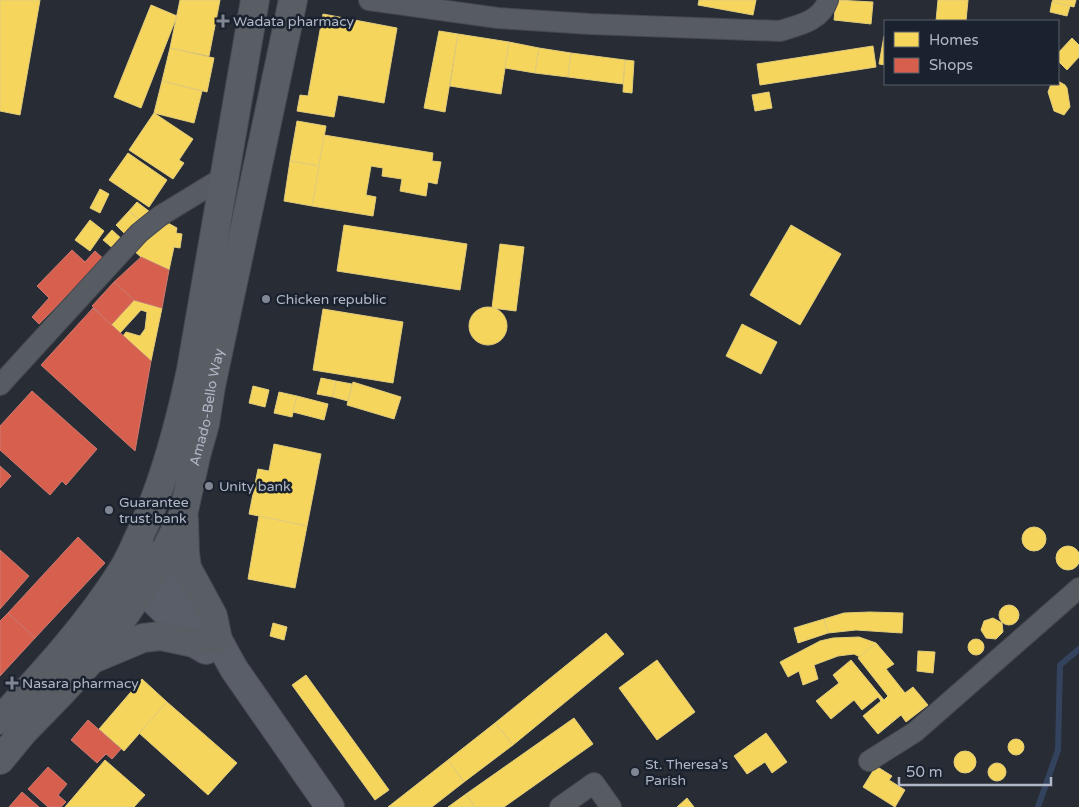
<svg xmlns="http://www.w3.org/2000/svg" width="1079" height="807" font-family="'Varela Round',sans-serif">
<rect width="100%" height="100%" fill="#282c34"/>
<!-- homes -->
<g fill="#f6d55c" stroke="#e1cc7c">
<polygon points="0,0 40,0 20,115 0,111"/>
<polygon points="180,0 220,0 209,56 170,48"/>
<polygon points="699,0 756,0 753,15 698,5"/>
<polygon points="836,0 873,2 871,24 834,20"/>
<polygon points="938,0 968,0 966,21 936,21"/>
<polygon points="1053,0 1076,0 1074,7 1052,2"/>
<polygon points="1052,2 1070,6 1067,16 1050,12"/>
<polygon points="151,5 177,16 141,108 114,97"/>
<polygon points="323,14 397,28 384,103 338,95 334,117 297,111 300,95 308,96"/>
<polygon points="439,31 458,34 445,112 424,108"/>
<polygon points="458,34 509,42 501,94 450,86"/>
<polygon points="884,36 885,36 885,65 879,64"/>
<polygon points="1072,38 1079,45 1079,57 1067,70 1058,61 1058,53"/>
<polygon points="509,42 539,48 535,73 505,68"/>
<polygon points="873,46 876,67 760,85 757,64"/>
<polygon points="170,48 214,58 207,92 162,81"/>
<polygon points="539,48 571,53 568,77 535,73"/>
<polygon points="571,53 625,60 623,84 568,77"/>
<polygon points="625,60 634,61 632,93 623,92"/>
<polygon points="162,81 202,91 194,123 154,113"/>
<polygon points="1058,81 1065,85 1067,88 1070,107 1064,115 1054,111 1048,92 1051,84 1058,84"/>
<polygon points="769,92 772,108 755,111 752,95"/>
<polygon points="154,113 193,139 179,160 184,163 173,179 129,150"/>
<polygon points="297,121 326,126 319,166 290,161"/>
<polygon points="324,135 433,153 432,161 441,162 437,184 428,182 426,196 400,191 402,179 382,176 383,168 371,166 366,195 376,197 373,216 312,206"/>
<polygon points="128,153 167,180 149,207 109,180"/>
<polygon points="290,161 319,166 312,206 284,201"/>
<polygon points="100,189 109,194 100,213 90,208"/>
<polygon points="137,202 150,212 142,222 129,211"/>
<polygon points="129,211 142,222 128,237 116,225"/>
<polygon points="90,220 104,231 90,251 75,240"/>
<polygon points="168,223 177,228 176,233 182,234 180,248 174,247 169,270 141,257 134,251"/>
<polygon points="344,225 467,244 460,290 337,271"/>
<polygon points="791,225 841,254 800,325 750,295"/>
<polygon points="112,230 124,241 116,251 103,240"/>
<polygon points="500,244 524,247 516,311 492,308"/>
<polygon points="134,300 162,308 151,361 123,336 126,332 140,336 145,329 147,312 141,310 120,333 111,325"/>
<circle cx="488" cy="326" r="19"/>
<polygon points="323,309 403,322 393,383 313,370"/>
<polygon points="742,324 777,342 761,374 726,356"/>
<polygon points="321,378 336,381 333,397 317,394"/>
<polygon points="336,381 352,384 348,401 333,397"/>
<polygon points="353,382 401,397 394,419 347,405"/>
<polygon points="253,386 269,390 265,407 249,403"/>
<polygon points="279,392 297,396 292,417 274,413"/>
<polygon points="297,396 328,404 324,420 293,412"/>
<polygon points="274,444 321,454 307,526 249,514 258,469 269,471"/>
<polygon points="259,516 307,526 295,588 248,579"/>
<circle cx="1034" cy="539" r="12"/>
<circle cx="1068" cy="558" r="12"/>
<circle cx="1009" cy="615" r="10"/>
<polygon points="870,612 903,613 902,633 856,630 828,633 824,619 844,613"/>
<polygon points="993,618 1002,623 1003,632 996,639 986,638 981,630 984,621"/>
<polygon points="824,619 828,633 798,643 794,628"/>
<polygon points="273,623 287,627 284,640 270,636"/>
<polygon points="606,633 624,654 513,745 495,723"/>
<polygon points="859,637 876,643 860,657 854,654 838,656 814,665 818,679 803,685 799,671 788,677 780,662 820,641 833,638"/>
<circle cx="976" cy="647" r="8"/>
<polygon points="876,643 894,664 886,669 905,693 913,687 928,705 906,722 901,715 878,734 863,716 881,701 878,697 862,710 854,700 831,719 816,701 839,683 833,675 851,660 884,700 888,696 858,658"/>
<polygon points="918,651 935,652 933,673 917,671"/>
<polygon points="657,660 695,712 657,740 619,688"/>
<polygon points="306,675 389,790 375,800 292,685"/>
<polygon points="142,679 167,702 124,751 99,729"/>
<polygon points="167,702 237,763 208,795 139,733"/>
<polygon points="574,718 593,744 504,807 475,807 466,794"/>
<polygon points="495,723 513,745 464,782 448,760"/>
<polygon points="766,733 787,762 772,773 765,762 747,774 734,756"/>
<circle cx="1016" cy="747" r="8"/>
<circle cx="965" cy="762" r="11"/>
<polygon points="105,760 145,795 134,807 65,807"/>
<polygon points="448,760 464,782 432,807 388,807"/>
<circle cx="997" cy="772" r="9"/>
<polygon points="876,766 892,776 889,780 905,790 895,807 863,787"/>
<polygon points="466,794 475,807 448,807"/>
<polygon points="687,798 694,807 677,807"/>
</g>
<!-- shops -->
<g fill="#d6604d" stroke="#cb7a71">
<polygon points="72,250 85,262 95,251 107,262 94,268 39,324 32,317 49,298 37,286"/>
<polygon points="141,257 169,270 162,308 134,300 114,282"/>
<polygon points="114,282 134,300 111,325 92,306"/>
<polygon points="93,308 151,361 135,451 41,365"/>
<polygon points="32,391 97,449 66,485 62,481 50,495 0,450 0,426"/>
<polygon points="0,466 11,476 0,488"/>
<polygon points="78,537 105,563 35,638 8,613"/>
<polygon points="0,550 29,576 0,609"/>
<polygon points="8,613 35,638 0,676 0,621"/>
<polygon points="88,720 121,749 112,759 106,754 97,763 71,740"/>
<polygon points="48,767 67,784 58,795 66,802 61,807 48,807 28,789"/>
<polygon points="22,792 39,807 9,807"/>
</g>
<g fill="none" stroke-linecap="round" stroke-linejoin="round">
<!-- stream -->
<polyline stroke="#34435d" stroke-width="6" points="1038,807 1058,750 1060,665 1079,649"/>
<defs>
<g id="street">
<path d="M369,0L498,18L590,24L780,31C799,25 821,21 828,0"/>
<polyline points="0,385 139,233 160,216 224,177"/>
<polyline points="869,761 915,732 1079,588"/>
<polyline points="560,807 594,783 611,807"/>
</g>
<g id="secondary">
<polyline points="142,550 218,640 234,669 330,807"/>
<polyline points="125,573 170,616 194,643 206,650"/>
</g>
<g id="primary">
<polyline points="184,519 185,553 187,568 213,616 218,640"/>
<polyline points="93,659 143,638 161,636 194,643"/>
<path d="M0,720C44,673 88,625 122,571C129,560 134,548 139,537C164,484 179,427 191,370L255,0"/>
<path id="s1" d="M0,760L24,731L62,692L92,659L116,628L156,569L183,515L196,456L205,424L211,386L293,0"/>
</g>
</defs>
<!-- street casing -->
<use href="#street" stroke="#46484f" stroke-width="22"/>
<!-- secondary casing -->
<use href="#secondary" stroke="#46484f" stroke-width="30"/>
<!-- primary casing -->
<use href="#primary" stroke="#454951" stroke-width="30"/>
<!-- street -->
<use href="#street" stroke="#575b62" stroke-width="20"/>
<!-- secondary -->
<use href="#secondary" stroke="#5a5e68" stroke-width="28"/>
<!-- primary -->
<use href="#primary" stroke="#595d64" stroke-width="28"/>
</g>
<!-- markers -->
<g fill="#808693" stroke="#1b222f" stroke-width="2">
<path d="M220.5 13.5h5v5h5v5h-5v5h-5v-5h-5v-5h5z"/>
<circle cx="266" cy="299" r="5"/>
<circle cx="209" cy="486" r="5"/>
<circle cx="109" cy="510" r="5"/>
<path d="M9.5 675.5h5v5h5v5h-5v5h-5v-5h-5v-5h5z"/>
<circle cx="635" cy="772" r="5"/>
</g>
<g text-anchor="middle" stroke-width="5" stroke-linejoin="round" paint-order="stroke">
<!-- poi labels -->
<g font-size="14" fill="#b0b7c6" stroke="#1b222f" text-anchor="start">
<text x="233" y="26">Wadata pharmacy</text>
<text x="276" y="304">Chicken republic</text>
<text x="219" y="491">Unity bank</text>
<text x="119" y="507">Guarantee<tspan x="119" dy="16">trust bank</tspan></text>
<text x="22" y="688">Nasara pharmacy</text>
<text x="645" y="769">St. Theresa's<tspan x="645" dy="16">Parish</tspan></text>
</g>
<!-- street labels -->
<g font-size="14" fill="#b0b7c6" stroke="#1b222f">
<text dy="5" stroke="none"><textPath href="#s1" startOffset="418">Amado-Bello Way</textPath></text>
</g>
</g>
<!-- legend -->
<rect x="884" y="20" width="175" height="65" fill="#1b222f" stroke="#575e6b"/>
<rect x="894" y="32" width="25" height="15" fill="#f6d55c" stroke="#575e6b"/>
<text x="929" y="45" font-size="15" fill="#b0b7c6">Homes</text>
<rect x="894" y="58" width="25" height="15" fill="#d6604d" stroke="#575e6b"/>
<text x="929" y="70" font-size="15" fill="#b0b7c6">Shops</text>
<!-- scale -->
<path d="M899 777v8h152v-8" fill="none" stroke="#b0b7c6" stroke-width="2.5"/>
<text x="906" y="777" font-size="15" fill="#b0b7c6" stroke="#1b222f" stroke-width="4" paint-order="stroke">50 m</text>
</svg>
